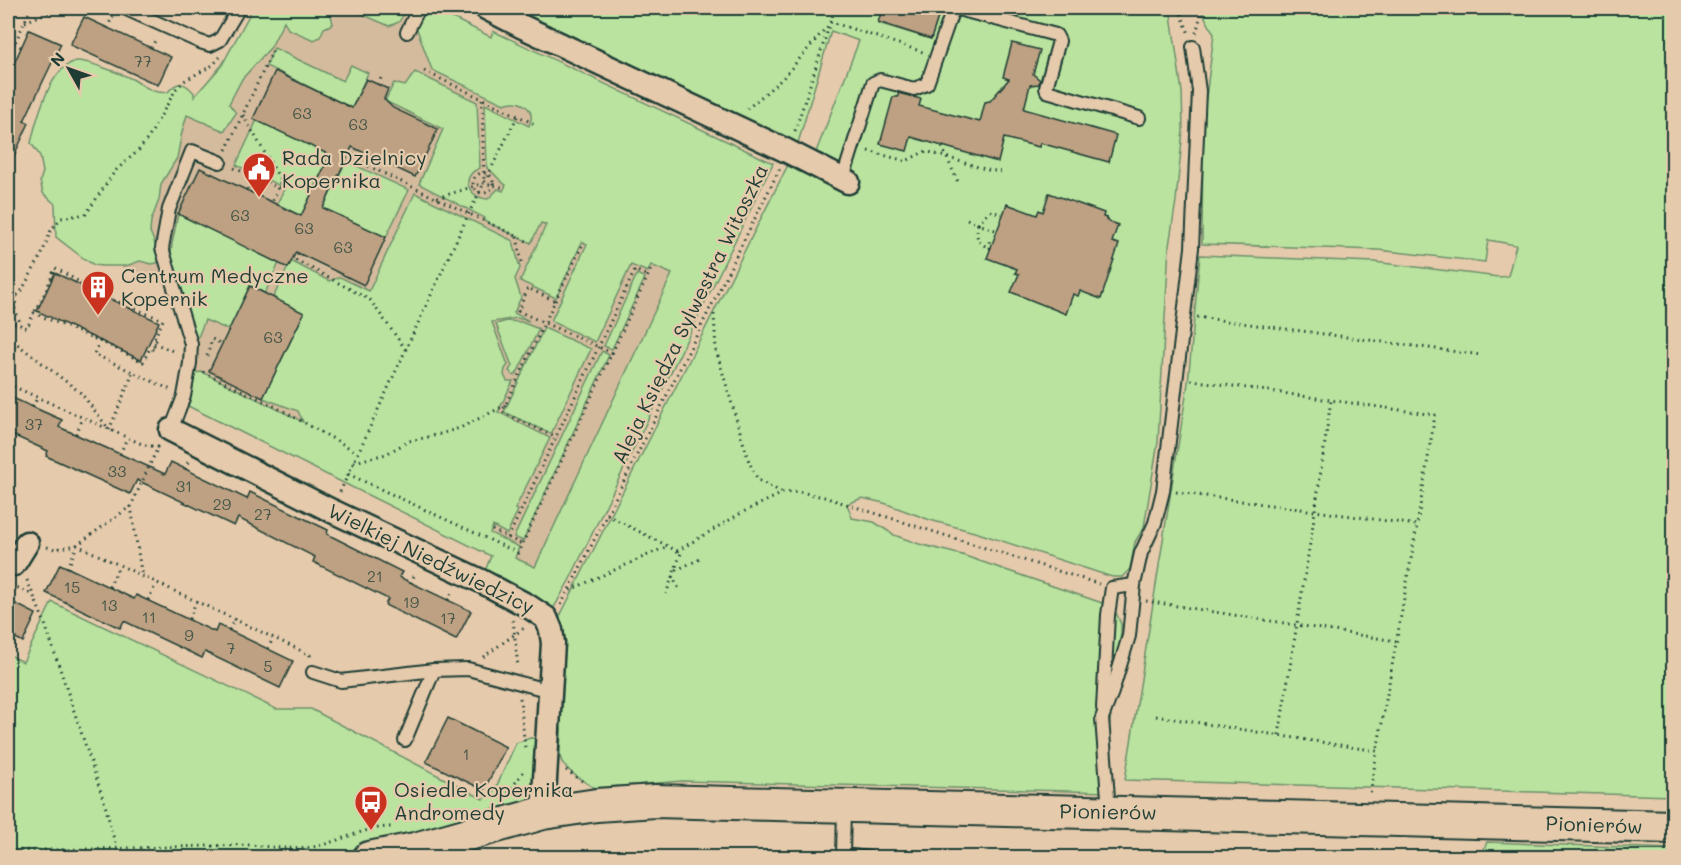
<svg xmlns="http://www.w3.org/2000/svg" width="1681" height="865" font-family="Mali,sans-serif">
<rect width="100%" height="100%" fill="#e5caac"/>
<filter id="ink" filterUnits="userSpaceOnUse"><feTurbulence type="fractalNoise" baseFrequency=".0167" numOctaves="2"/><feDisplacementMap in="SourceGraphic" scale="12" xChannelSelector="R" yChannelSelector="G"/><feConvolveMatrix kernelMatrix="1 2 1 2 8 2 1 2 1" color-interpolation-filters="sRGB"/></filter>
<g filter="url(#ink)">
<!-- built -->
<polygon fill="#d5bb9d" points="253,8 414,8 429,14 432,8 689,133 747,169 547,577 188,406 198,354 173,279 161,283 113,261 183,109 222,65"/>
<!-- green -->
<g fill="#bae39f" stroke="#6c906a" stroke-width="1.5">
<path d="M253,8H342L341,11L334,8L331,15L333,24L324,28L320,37L314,40L288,29L284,21L271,47L242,79L229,104L236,113L224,131L187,115L182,132L177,158L161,184L159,200L151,221L150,232L159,253V260L157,263L151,264L140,261L126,266H102L94,265L83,258L56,237L55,204L43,193L40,181L43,172L40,156L31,143C36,121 50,66 77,61C85,60 125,75 134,80C144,86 155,95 168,92C178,80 185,82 194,93V97L222,65Z"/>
<polygon points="348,8 407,8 399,22 389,26"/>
<path d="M432,8L491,37L493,31L773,163L570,579L552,611L481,581L491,556L188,406L194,373L202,372L303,422L298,411L263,398L304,313L273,298L291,261L329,281L340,277L369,291L415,193L513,241L520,268L515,279L521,297L514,313L529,321L517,318L492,322L508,365L505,369L504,375L507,381H513L498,412L550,438L515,509L518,510L507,534L493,526L490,533L519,547L515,558L535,567L672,274L651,265L648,272L631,265L595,342L551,321L587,244L582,242L556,298L520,281L546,225L541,223L531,243L484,221L485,218L419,184L443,129L385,101L394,83L405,86L415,72L477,102L480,168C459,176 468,198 488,199L498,189L503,191L506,185C498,180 495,173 487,168L485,104L529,126C537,108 520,98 504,104L432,70L415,24L420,10L429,14Z"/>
<path d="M513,8H883L878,23L931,39L941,8H1170L1182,92L1183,130L1176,201L1169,246L1158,442L1144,527L1135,542L1130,569L1122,577H1112L978,533L930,520L884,503L862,498L847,504L852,518L874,522L894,535L919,544L962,555L1105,604L1116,613L1121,624V632L1105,762L1108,792L682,781L597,788C588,786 584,781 576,776C552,758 562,754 561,728L556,739L543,813L369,858L8,857V654L23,662L52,602L276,709H311L483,799L495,790L516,743L530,738L556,739L564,656L555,626L791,159L817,172L824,155L816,152L859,41L831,31L798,143Z"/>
<polygon points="1200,8 1673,8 1673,796 1125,780 1188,383 1200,255 1374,262 1499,277 1508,276 1516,245 1488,240 1485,262 1378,250 1202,244 1203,122 1214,34"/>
<polygon points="274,48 343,81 351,65 368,73 352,108 266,66"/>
<polygon points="257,120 330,155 301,216 277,204 285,188 236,165"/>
<polygon points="346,161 409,190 386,237 323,208"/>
<polygon points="178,214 279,263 265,293 250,286 229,330 205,320 196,342 169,272 172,244"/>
<polygon points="637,274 645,278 612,349 604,346"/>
<polygon points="507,321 521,322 539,329 517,373 514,376 509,371 512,366 496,324"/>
<polygon points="544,328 591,349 551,434 504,412"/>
<polygon points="602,351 609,355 523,541 514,537"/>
<polygon points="1487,842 1673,849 1673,857 1481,857"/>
<polygon points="909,853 997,857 739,858"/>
</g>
<!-- building -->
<g fill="#bda182" stroke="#1f3d34" stroke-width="1.5">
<polygon points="883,8 941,8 931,39 878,22"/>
<polygon points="84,17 171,57 158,85 70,45"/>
<polygon points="29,30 61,44 24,121 29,123 8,169 8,77"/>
<polygon points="1012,43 1040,50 1033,74 1040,80 1039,84 1030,85 1024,109 1116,135 1109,162 1040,143 1039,147 1004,138 998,162 911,137 907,151 880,144 893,97 898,97 898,93 921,99 919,106 980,122 985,102 990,101 1009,79 1003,77"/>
<polygon points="275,71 352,108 366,79 388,89 384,99 393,108 438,129 415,177 352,147 323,208 386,237 364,285 296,252 288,268 178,214 200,168 301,216 330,155 253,119"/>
<polygon points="1049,193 1104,213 1103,217 1107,218 1106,220 1118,225 1112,242 1119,244 1101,299 1080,291 1078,296 1073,294 1066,314 1011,292 1019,274 1015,273 1017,269 987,258 1007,204 1037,215 1039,210 1043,212"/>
<polygon points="55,273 159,322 141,360 37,311"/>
<polygon points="250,286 304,313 263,398 209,371"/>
<polygon points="8,396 62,420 59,427 165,474 171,462 247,499 250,492 328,530 327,534 402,572 399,577 471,611 456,640 385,605 388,599 313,562 315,557 238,518 234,526 137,480 130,494 46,456 48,451 8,433"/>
<polygon points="60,564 134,599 136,595 215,632 218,625 293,661 280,688 205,652 202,658 124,621 120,628 46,593"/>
<polygon points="8,600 36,614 23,642 8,634"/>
<polygon points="448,718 506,747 484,790 426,762"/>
</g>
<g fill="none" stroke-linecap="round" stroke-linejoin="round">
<defs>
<g id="lane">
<polyline points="124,8 200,42 210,45 220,40 239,8"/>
<polyline points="407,32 419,8"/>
<polyline points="848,182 844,175 873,83 880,80 914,89 927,84 952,12 958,9 1056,35 1059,41 1046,88 1047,91 1139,118"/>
<polyline points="171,430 184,396 190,363 191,344 162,248 169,209 192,151 220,162"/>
<polyline points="313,672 341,681 434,670 468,669 550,691"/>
<polyline points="1103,708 1108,615 1112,588 1134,585"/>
<polyline points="405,740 434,670"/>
<polyline points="844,807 843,855 869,858"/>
<polyline points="1109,811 1102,718 1112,692 1129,636 1134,585 1141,553 1155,523 1163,491 1192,248 1199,91 1193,47"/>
</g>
<g id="street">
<polyline points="486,8 521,26 787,151 848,182"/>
<polyline points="171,430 332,511 481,581 528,606 546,618 551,630 553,643 543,813"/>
<polyline points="8,564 14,564 27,543"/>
</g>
<polyline id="secondary" points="369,858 415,849 543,813 597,805 655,801 1674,827"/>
</defs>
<!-- lane casing -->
<use href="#lane" stroke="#1f3d34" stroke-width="16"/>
<!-- street casing -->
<use href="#street" stroke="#1f3d34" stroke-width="27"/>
<!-- secondary casing -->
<use href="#secondary" stroke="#1f3d34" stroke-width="36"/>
<!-- path -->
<g stroke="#1f3d34" stroke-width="3" stroke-dasharray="1.5 4.5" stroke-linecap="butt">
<polyline points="1179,8 1189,34"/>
<polyline points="25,22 58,8"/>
<polyline points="107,28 113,16"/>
<polyline points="1196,33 1203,8"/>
<polyline points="14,44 21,47"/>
<polyline points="151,48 156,39"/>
<polyline points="8,58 31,8"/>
<polyline points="424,71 537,125"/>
<polyline points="378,85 381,78"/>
<polyline points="482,99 484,181"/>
<polyline points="747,109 783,78 831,22 923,52"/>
<polyline points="243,115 281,181 272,202"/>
<polyline points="795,131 835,8"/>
<polyline points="942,147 958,182"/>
<polyline points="356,148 351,158 531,243"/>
<polyline points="226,150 274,48"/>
<polyline points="868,151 906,161 926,151 988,170 1003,172"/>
<polyline points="234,168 279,188"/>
<circle cx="483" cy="183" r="10"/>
<polyline points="253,177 248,187 261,194 260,196"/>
<polyline points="246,189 260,196"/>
<polyline points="437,198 484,183 505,188"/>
<path d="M967,219L978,224C976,237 976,243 990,248L989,240"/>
<polyline points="995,230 978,224 989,211 1002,214"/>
<polyline points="517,237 522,263"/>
<polyline points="298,254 296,260 370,300 406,350"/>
<polyline points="16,296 15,309 21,325"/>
<polyline points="555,301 583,244"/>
<polyline points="8,303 21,292 42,254 51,230 61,218 86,214 115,171 138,151 149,137 176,89 184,81 213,65 220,57"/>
<polyline points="714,314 716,350 749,462 758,480 783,493"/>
<polyline points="1197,317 1481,355"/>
<polyline points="8,324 16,323 27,328 34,313 100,341 143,362 150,348 154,350 154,343 158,338 155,337 163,320 104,296 55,268 46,291 34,313"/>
<polyline points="8,337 81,393 108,428"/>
<polyline points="100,341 94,354 171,390"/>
<polyline points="154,343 175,352"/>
<polyline points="612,353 652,267"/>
<polyline points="207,356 212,339 222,344"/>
<polyline points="203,372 276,407 357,452"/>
<polyline points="1191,380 1435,415 1417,525"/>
<polyline points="8,384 144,445 159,447"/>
<polyline points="33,407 37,398"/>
<polyline points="109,430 133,373"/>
<polyline points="76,434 83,418"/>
<polyline points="120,454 127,438"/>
<polyline points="354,462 386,454 409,441 433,436 460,428 508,404"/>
<polyline points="185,469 189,460"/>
<path d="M348,474L518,553L612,353C581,339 549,325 518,311L528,288L555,301L502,412L557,438"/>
<polyline points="340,492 468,215 518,115"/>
<polyline points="1176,492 1417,525 1377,751"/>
<polyline points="131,506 142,578"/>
<polyline points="607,515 681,553 666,594"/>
<polyline points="492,530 522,544"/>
<polyline points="508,538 635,270 648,276"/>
<polyline points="47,547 55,549 77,545 310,655 310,657"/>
<polyline points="677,551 743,512 783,493 800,492 824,497 1099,584"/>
<polyline points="68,568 77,545 131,506 158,447"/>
<polyline points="676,570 700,559"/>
<polyline points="672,576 679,589"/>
<polyline points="27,580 44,621 104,801 116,847"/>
<polyline points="411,583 415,573"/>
<polyline points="12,585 33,595"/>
<polyline points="109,587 119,566"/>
<polyline points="570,590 668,546"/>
<polyline points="148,600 156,584"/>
<polyline points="448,600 453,591"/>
<polyline points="10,601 16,587"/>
<polyline points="1146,601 1396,641"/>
<polyline points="561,605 607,515 780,168"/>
<polyline points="189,619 196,602"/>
<polyline points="513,620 518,667"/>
<polyline points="229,630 234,620"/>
<polyline points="268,649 273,638"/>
<polyline points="483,657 524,628"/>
<polyline points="520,698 525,748"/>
<polyline points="1156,716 1377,751 1370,794"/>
<polyline points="1279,735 1315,512 1331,400"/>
<polyline points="566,770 582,781"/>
<polyline points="505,798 525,769"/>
<path d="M8,851L251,845C271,847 292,850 313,847C339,842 364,827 391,827"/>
<polyline points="1459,858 1460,847"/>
</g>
<!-- lane -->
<use href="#lane" stroke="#e5caac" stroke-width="12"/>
<!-- street -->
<use href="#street" stroke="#e5caac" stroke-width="22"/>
<!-- secondary -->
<use href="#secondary" stroke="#e5caac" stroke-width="32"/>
</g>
</g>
<!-- icons -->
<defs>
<symbol id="civic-pin" viewBox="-11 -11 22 30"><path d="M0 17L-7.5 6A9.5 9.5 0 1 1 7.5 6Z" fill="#c8321e" stroke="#e5caac"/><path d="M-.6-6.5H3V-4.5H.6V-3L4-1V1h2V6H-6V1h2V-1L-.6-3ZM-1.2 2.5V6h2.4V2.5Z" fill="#fff"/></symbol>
<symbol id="building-pin" viewBox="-11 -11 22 30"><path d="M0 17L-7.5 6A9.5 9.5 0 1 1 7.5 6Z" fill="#c8321e" stroke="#e5caac"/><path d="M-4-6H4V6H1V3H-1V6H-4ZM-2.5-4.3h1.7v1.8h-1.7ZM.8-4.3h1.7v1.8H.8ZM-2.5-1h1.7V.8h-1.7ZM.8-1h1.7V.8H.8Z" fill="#fff"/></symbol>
<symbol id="bus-pin" viewBox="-11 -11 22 30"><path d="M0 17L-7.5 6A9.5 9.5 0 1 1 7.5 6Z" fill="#c8321e" stroke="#e5caac"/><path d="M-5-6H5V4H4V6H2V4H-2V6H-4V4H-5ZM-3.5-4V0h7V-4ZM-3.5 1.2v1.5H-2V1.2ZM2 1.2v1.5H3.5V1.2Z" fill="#fff"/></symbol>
</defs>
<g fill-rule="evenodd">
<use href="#civic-pin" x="240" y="150" width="38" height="52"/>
<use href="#building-pin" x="79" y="268" width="38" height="52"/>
<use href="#bus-pin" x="352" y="783" width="38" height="52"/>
</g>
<g text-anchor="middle" stroke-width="4.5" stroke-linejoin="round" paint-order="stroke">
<!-- number labels -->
<g font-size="16" fill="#465648">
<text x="143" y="67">77</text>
<text x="302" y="119">63</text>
<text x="358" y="130">63</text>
<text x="240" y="221">63</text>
<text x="304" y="234">63</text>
<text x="343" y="253">63</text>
<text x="273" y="343">63</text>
<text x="34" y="430">37</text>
<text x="117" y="477">33</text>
<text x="184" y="492">31</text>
<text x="222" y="510">29</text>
<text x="263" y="520">27</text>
<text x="375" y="582">21</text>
<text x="72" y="593">15</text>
<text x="411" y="608">19</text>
<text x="109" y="611">13</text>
<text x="149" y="623">11</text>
<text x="448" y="624">17</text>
<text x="189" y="641">9</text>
<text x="231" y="654">7</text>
<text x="268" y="672">5</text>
<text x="466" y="760">1</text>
</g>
<!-- poi labels -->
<g font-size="20" fill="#1f3d34" stroke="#e5caac" text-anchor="start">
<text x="282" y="165">Rada Dzielnicy<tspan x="282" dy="23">Kopernika</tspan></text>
<text x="121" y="283">Centrum Medyczne<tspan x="121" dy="23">Kopernik</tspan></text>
<text x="394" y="797">Osiedle Kopernika<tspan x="394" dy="23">Andromedy</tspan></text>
</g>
<!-- street labels -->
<g font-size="20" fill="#1f3d34" stroke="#e5caac">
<text transform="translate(690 314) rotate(-64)" y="7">Aleja Księdza Sylwestra Witoszka</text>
<text transform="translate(431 559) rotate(26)" y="7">Wielkiej Niedźwiedzicy</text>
<text transform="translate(1108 812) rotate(1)" y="7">Pionierów</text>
<text transform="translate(1594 825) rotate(2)" y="7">Pionierów</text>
</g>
</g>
<!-- margin -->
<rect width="1681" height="865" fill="none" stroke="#e5caac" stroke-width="30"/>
<rect x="15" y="15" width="1651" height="835" fill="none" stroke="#1f3d34" stroke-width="2" filter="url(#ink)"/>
<!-- north arrow -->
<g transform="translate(69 69) rotate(310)" stroke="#e5caac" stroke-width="4.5" paint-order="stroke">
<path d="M0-4.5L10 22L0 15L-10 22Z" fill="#1f3d34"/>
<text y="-9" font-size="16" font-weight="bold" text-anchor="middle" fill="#1f3d34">N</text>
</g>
</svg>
